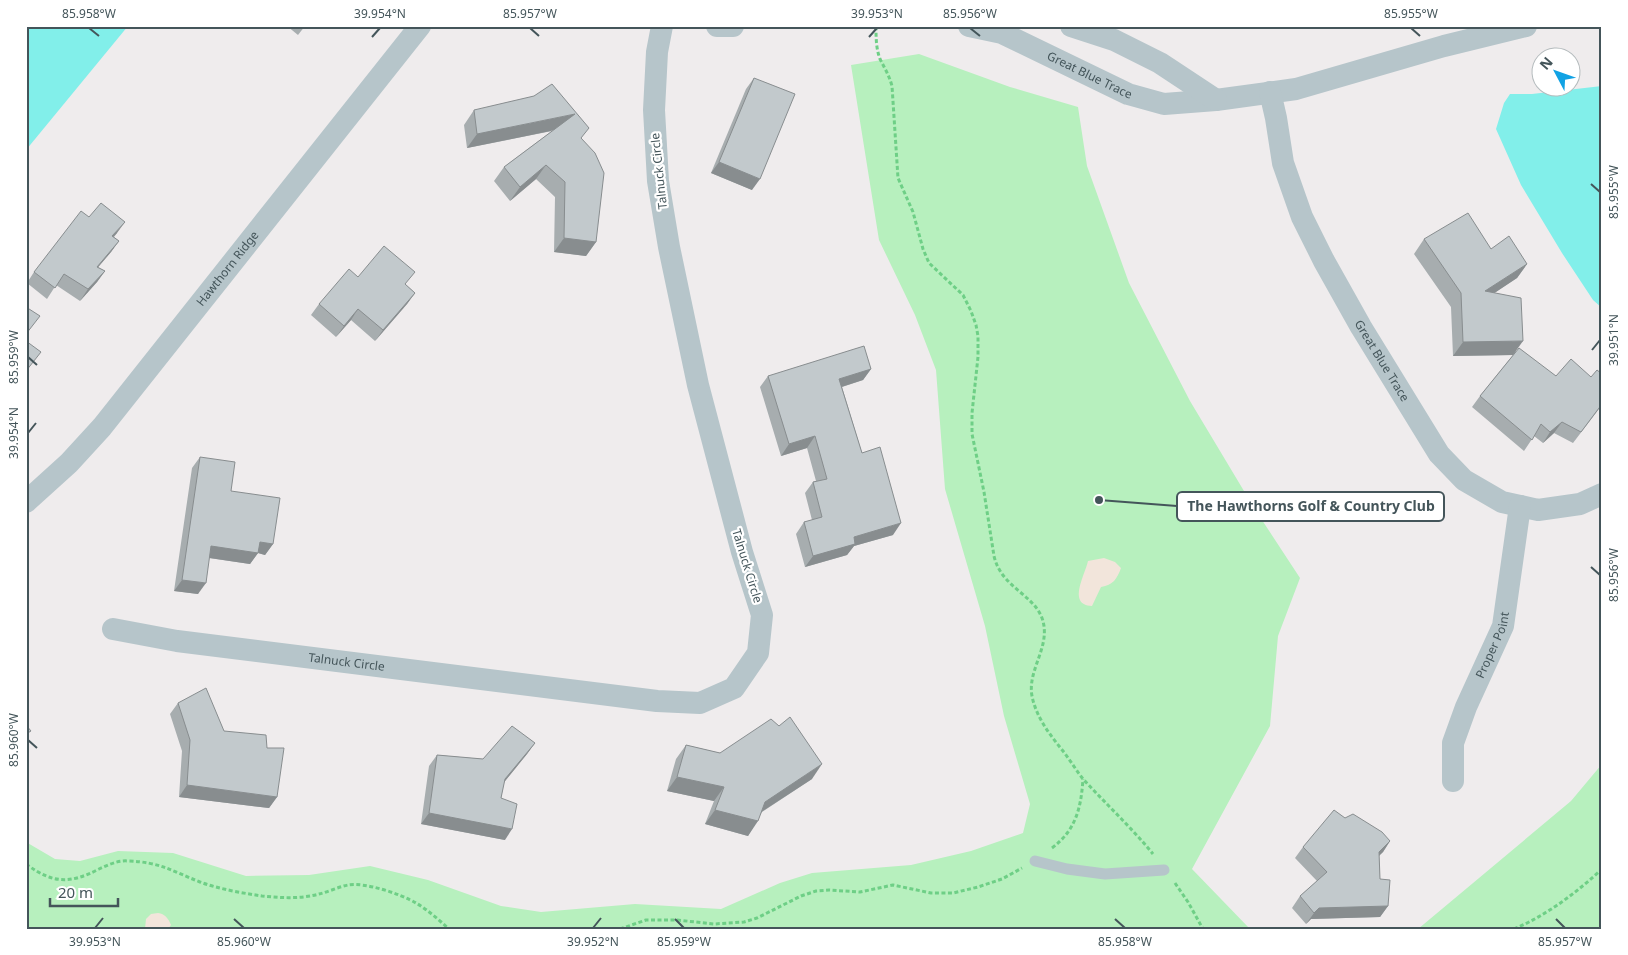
<svg xmlns="http://www.w3.org/2000/svg" width="1628" height="955" font-family="'Noto Sans',sans-serif">
<rect width="100%" height="100%" fill="#efeced"/>
<!-- green -->
<g fill="#b7f0be">
<polygon points="919,54 1010,87 1078,107 1087,166 1129,283 1190,401 1256,511 1300,578 1278,636 1270,726 1192,869 1250,929 26,929 26,842 55,859 80,861 118,851 173,853 246,876 309,875 370,866 428,880 501,906 541,912 635,904 721,909 780,883 812,873 911,865 971,851 1023,833 1030,804 1004,716 985,626 945,489 936,370 915,315 879,240 851,65"/>
<polygon points="1602,764 1602,929 1418,929 1571,801"/>
</g>
<!-- sand -->
<g fill="#f2e5db">
<path d="M1104,558L1115,562L1121,568C1117,579 1113,585 1101,587L1092,606C1067,605 1085,575 1088,561Z"/>
<path d="M158,913C165,914 168,918 171,925L168,929H145L146,919L151,914Z"/>
</g>
<!-- water -->
<g fill="#82efea">
<polygon points="26,26 128,26 26,150"/>
<polygon points="1602,86 1602,308 1593,300 1562,253 1521,185 1496,129 1504,103 1510,94 1532,94"/>
</g>
<g fill="none" stroke-linecap="round" stroke-linejoin="round">
<!-- path -->
<g stroke="#6ecf86" stroke-width="3" stroke-dasharray="4 2.5" stroke-linecap="butt">
<path d="M876,26C876,38 876,48 880,59C885,69 889,75 892,86L898,178L913,212L923,249L929,263L963,295L971,311L976,325L978,336V357L972,413V434L984,492L994,556C1001,587 1033,594 1042,618C1052,646 1027,669 1032,696C1036,717 1050,735 1063,751C1070,760 1076,770 1083,779C1106,804 1131,827 1153,854"/>
<path d="M1052,848C1076,830 1081,808 1083,779"/>
<path d="M26,864C53,884 70,884 99,869C108,865 118,860 128,861C160,862 172,871 200,882C219,889 242,893 262,896C281,898 301,899 319,894C328,892 338,887 348,885C365,882 401,894 416,903C428,910 439,920 449,929"/>
<polyline points="1175,883 1188,902 1203,929"/>
<polyline points="620,929 646,920 677,920 714,924 744,922 757,918 801,896 816,891 829,890 860,892 893,885 931,893 953,893 978,887 1002,879 1022,868"/>
<path d="M1514,929C1547,915 1576,893 1602,869"/>
</g>
<!-- service -->
<polyline stroke="#b6c5ca" stroke-width="11" points="1035,861 1067,869 1105,874 1164,870"/>
<!-- minor -->
<g stroke="#b6c5ca" stroke-width="22">
<polyline points="717,26 733,26"/>
<path id="s1" d="M969,26L1002,33L1128,94L1164,104L1216,100L1296,89L1444,46L1526,26"/>
<polyline points="1071,26 1114,40 1160,63 1216,100"/>
<path id="s2" d="M1270,92L1276,118L1283,163L1302,217L1324,261L1361,327L1439,454L1464,480L1502,502L1538,510L1580,504L1602,494"/>
<path id="s3" d="M26,502L69,463L102,427L420,26"/>
<path id="s4" d="M113,629L177,641L657,701L700,703L734,688L758,653L762,615L742,552L698,385L669,247L658,181L654,110L657,52L662,26"/>
<path id="s5" d="M1453,781V743L1466,707L1503,626L1520,506"/>
</g>
</g>
<!-- wall -->
<g fill="#a7adaf">
<polygon points="287,26 305,26 298,35"/>
<polygon points="754,78 752,190 711,173 746,89"/>
<polygon points="474,110 582,139 596,242 586,256 554,252 555,197 536,179 510,201 494,181 504,167 552,131 467,148 464,125"/>
<polygon points="89,217 117,233 114,237 119,241 111,252 98,267 105,271 97,282 80,301 56,285 47,299 27,283 34,272"/>
<polygon points="1424,239 1491,249 1527,264 1517,278 1494,293 1516,352 1556,376 1591,377 1602,374 1602,405 1573,443 1554,433 1543,443 1534,436 1524,451 1472,407 1480,396 1513,355 1453,356 1451,307 1414,254"/>
<polygon points="358,277 406,285 415,293 407,304 375,341 351,320 336,337 311,315 319,304"/>
<polygon points="871,369 863,380 842,387 862,453 893,535 854,546 847,555 805,567 796,534 804,522 812,520 805,493 813,482 816,481 807,448 781,456 760,387 768,376"/>
<polygon points="200,457 231,491 273,544 265,555 258,553 250,564 209,558 198,594 174,591 192,468"/>
<polygon points="178,703 224,731 267,748 277,797 269,808 179,797 182,751 170,714"/>
<polygon points="535,743 527,754 504,782 501,798 505,840 421,824 429,766 437,755 483,759"/>
<polygon points="686,745 720,753 812,779 762,812 748,836 705,824 714,801 667,791 676,759"/>
<polygon points="1345,818 1390,841 1383,852 1379,856 1380,879 1388,906 1380,917 1311,919 1306,924 1292,908 1300,896 1317,881 1295,858 1303,847"/>
</g>
<!-- shaded-wall -->
<g fill="#888d8f">
<polygon points="575,114 565,128 467,148 477,134"/>
<polygon points="719,162 760,179 752,190 711,173"/>
<polygon points="546,165 536,179 510,201 520,187"/>
<polygon points="125,222 117,233 104,247 112,236"/>
<polygon points="564,238 596,242 586,256 554,252"/>
<polygon points="119,241 111,252 89,278 97,267"/>
<polygon points="1527,264 1517,278 1475,306 1485,291"/>
<polygon points="105,271 97,282 80,301 88,289"/>
<polygon points="415,293 407,304 375,341 383,330"/>
<polygon points="358,309 351,320 336,337 344,326"/>
<polygon points="1523,341 1513,355 1453,356 1463,342"/>
<polygon points="871,369 863,380 832,390 839,379"/>
<polygon points="1562,422 1554,433 1543,443 1550,432"/>
<polygon points="815,436 807,448 781,456 789,444"/>
<polygon points="901,523 893,535 854,546 847,555 805,567 813,556 854,537"/>
<polygon points="260,542 273,544 265,555 258,553 250,564 203,557 211,546"/>
<polygon points="182,580 206,583 198,594 174,591"/>
<polygon points="535,743 527,754 497,791 505,779"/>
<polygon points="822,764 812,779 755,816 765,802"/>
<polygon points="677,777 724,787 714,801 667,791"/>
<polygon points="187,785 277,797 269,808 179,797"/>
<polygon points="715,810 758,821 748,836 705,824"/>
<polygon points="429,813 512,829 505,840 421,824"/>
<polygon points="1390,841 1383,852 1371,863 1379,852"/>
<polygon points="1388,906 1380,917 1311,919 1306,924 1314,913 1319,908"/>
</g>
<!-- building -->
<g fill="#c2c9cc" stroke="#888d8f">
<polygon points="754,78 795,94 760,179 719,162"/>
<polygon points="552,84 589,128 581,138 595,153 604,173 596,242 564,238 565,182 546,165 520,187 504,167 575,114 477,134 474,110 534,96"/>
<polygon points="101,203 125,222 112,236 119,241 97,267 105,271 88,289 64,274 55,288 34,272 81,211 89,217"/>
<polygon points="1468,213 1491,249 1509,236 1527,264 1485,291 1521,298 1523,341 1463,342 1461,293 1424,239"/>
<polygon points="384,246 415,272 405,284 415,293 383,330 358,309 344,326 319,304 349,269 358,277"/>
<polygon points="26,307 40,316 26,334"/>
<polygon points="26,341 41,352 26,371"/>
<polygon points="864,346 871,369 839,379 862,453 880,447 901,523 854,537 855,544 813,556 804,522 822,517 813,482 827,479 815,436 789,444 768,376"/>
<polygon points="1519,348 1556,376 1571,359 1591,377 1597,370 1602,374 1602,404 1581,432 1562,422 1550,432 1541,424 1532,440 1480,396"/>
<polygon points="200,457 235,462 231,491 280,498 273,544 260,542 258,553 211,546 206,583 182,580"/>
<polygon points="206,688 224,731 266,735 267,748 284,748 277,797 187,785 190,740 178,703"/>
<polygon points="790,717 822,764 765,802 758,821 715,810 724,787 677,777 686,745 720,753 771,719 779,726"/>
<polygon points="26,725 31,731 26,734"/>
<polygon points="512,726 535,743 505,779 501,798 517,804 512,829 429,813 437,755 483,759"/>
<polygon points="1334,810 1345,818 1353,814 1382,832 1390,841 1379,852 1380,879 1390,880 1388,906 1319,908 1314,913 1300,896 1327,872 1303,847"/>
</g>
<!-- ticks -->
<path fill="none" stroke="#44555a" stroke-width="2" d="M89,28L99,36M530,28L539,36M970,28L980,36M1411,28L1420,36M372,37L380,28M869,37L877,28M1591,184L1600,192M1592,350L1600,340M28,357L37,365M28,433L36,423M1591,567L1600,575M28,740L37,748M234,919L244,928M675,919L684,928M1115,919L1125,928M1556,919L1565,928M95,928L103,918M593,928L601,918"/>
<g text-anchor="middle" stroke-width="4.5" stroke-linejoin="round" paint-order="stroke">
<!-- street labels -->
<g font-size="12" fill="#44555a" stroke="#fff">
<text dy="4" stroke="none"><textPath href="#s1" startOffset="131">Great Blue Trace</textPath></text>
<text transform="translate(659 171) rotate(-96)" y="4">Talnuck Circle</text>
<text dy="4" stroke="none"><textPath href="#s3" startOffset="309">Hawthorn Ridge</textPath></text>
<text dy="4" stroke="none"><textPath href="#s2" startOffset="294">Great Blue Trace</textPath></text>
<text transform="translate(747 566) rotate(73)" y="4">Talnuck Circle</text>
<text dy="4" stroke="none"><textPath href="#s5" startOffset="144">Proper Point</textPath></text>
<text dy="4" stroke="none"><textPath href="#s4" startOffset="236">Talnuck Circle</textPath></text>
</g>
</g>
<!-- callouts -->
<path fill="none" stroke="#44555a" stroke-width="2" d="M1099 500L1177 506"/>
<circle fill="#44555a" stroke="#fff" stroke-width="2" cx="1099" cy="500" r="5"/>
<rect fill="#fff" stroke="#44555a" stroke-width="2" x="1177" y="492" width="267" height="29" rx="5"/>
<g font-size="14" text-anchor="middle" font-weight="bold" fill="#44555a">
<text x="1311" y="511">The Hawthorns Golf &amp; Country Club</text>
</g>
<!-- border -->
<rect width="1628" height="955" fill="none" stroke="#ffffff" stroke-width="55"/>
<!-- north arrow -->
<g transform="translate(1556 72) rotate(311)"><circle r="24" fill="#ffffff" stroke="#b4bbbd"/>
<path d="M0-4L9 19L0 12L-9 19Z" fill="#11a2e4"/>
<text y="-8" font-size="14" font-weight="bold" text-anchor="middle" fill="#44555a">N</text>
</g>
<!-- scale -->
<path d="M50 898v8h68v-8" fill="none" stroke="#44555a" stroke-width="2.5"/>
<text x="58" y="898" font-size="15" fill="#44555a" stroke="#ffffff" stroke-width="4" paint-order="stroke">20 m</text>
<rect x="28" y="28" width="1572" height="900" fill="none" stroke="#44555a" stroke-width="2"/>
<g font-size="12" text-anchor="middle" fill="#44555a">
<text x="89" y="18">85.958°W</text>
<text x="380" y="18">39.954°N</text>
<text x="530" y="18">85.957°W</text>
<text x="877" y="18">39.953°N</text>
<text x="970" y="18">85.956°W</text>
<text x="1411" y="18">85.955°W</text>
<text transform="translate(1614 192) rotate(-90)" y="4">85.955°W</text>
<text transform="translate(1614 340) rotate(-90)" y="4">39.951°N</text>
<text transform="translate(14 357) rotate(-90)" y="4">85.959°W</text>
<text transform="translate(14 433) rotate(-90)" y="4">39.954°N</text>
<text transform="translate(1614 575) rotate(-90)" y="4">85.956°W</text>
<text transform="translate(14 740) rotate(-90)" y="4">85.960°W</text>
<text x="95" y="946">39.953°N</text>
<text x="244" y="946">85.960°W</text>
<text x="593" y="946">39.952°N</text>
<text x="684" y="946">85.959°W</text>
<text x="1125" y="946">85.958°W</text>
<text x="1565" y="946">85.957°W</text>
</g>
</svg>
